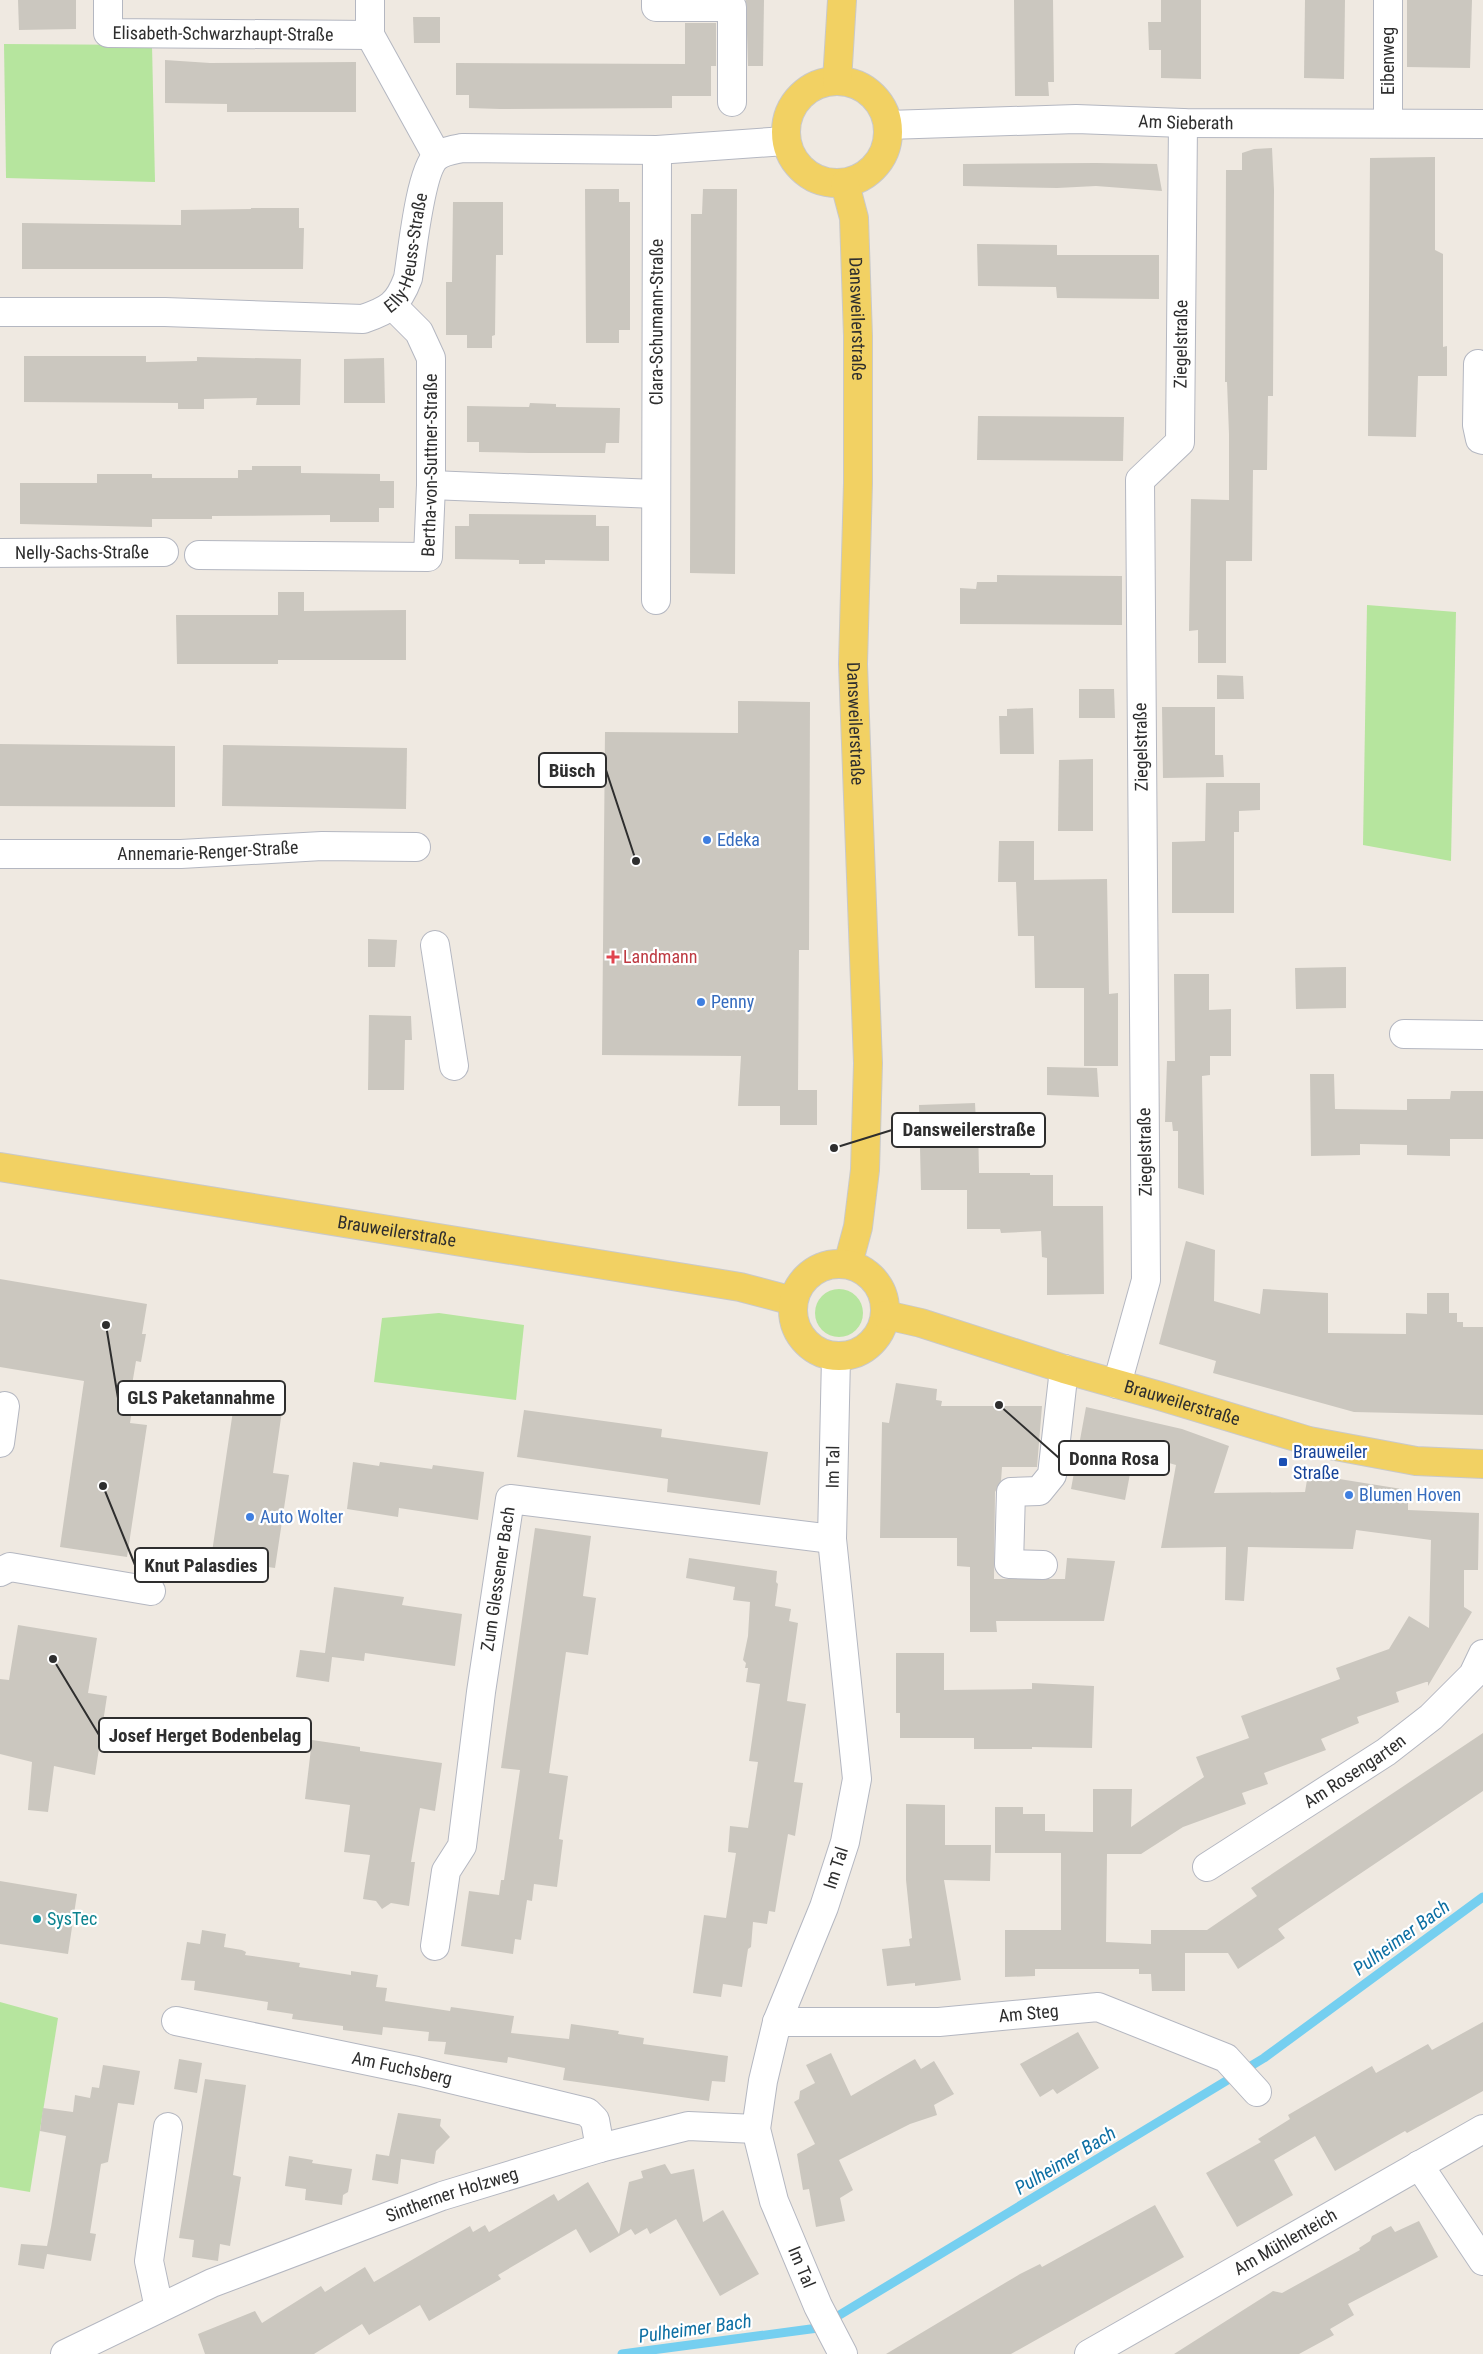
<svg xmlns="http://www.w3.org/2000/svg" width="1483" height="2354" font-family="'Roboto Condensed',sans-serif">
<rect width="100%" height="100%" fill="#efe9e1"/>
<!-- green -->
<g fill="#b6e59e">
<polygon points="4,44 152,45 155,182 6,178"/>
<polygon points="1367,605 1456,612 1451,861 1363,845"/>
<circle cx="839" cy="1313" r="24"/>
<polygon points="439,1313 524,1325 516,1400 374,1382 382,1318"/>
<polygon points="0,2002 58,2018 30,2192 0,2187"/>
</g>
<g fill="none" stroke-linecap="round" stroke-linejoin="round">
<!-- stream -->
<polyline stroke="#75cff0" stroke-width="9" points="622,2354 818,2328 1264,2058 1483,1897"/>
</g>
<!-- building -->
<g fill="#cbc7bf">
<polygon points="18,0 76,0 76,29 19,30"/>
<polygon points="746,0 764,0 763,66 748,66"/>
<polygon points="1014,0 1053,0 1054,82 1048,82 1049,96 1015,96"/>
<polygon points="1161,0 1201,0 1201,79 1161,78 1161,50 1149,50 1148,22 1161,22"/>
<polygon points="1305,0 1345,0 1344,79 1304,78"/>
<polygon points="1407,0 1472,0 1470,68 1407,67"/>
<polygon points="413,17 440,17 440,43 414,43"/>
<polygon points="685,23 716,23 716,66 711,66 711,96 672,96 672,108 500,109 469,108 469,95 456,95 456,63 685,64"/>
<polygon points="165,60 210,63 356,62 356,112 227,112 227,104 165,103"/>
<polygon points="1272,148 1274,190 1273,396 1268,396 1267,470 1253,470 1252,561 1226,561 1226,663 1198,663 1198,630 1189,631 1191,499 1229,500 1229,434 1227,382 1225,382 1226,170 1242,170 1242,153 1254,149"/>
<polygon points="1435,157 1435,250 1443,254 1443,347 1447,346 1447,376 1418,376 1416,437 1368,436 1370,158"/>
<polygon points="1096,163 1157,164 1162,191 1096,186 1057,188 963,186 963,164"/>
<polygon points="585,189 619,189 619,202 630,202 630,330 619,330 619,343 586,343"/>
<polygon points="703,189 737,189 735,574 690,573 691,214 702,214"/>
<polygon points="453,202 503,202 503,255 496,255 495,335 492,336 492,348 467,348 467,335 446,335 446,282 452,282"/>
<polygon points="251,208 299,208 299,228 304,228 303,269 22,269 22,223 181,225 181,210 251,209"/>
<polygon points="977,244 1057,245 1057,255 1159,255 1159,299 1057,298 1056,287 978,286"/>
<polygon points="24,356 146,356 146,362 197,361 197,357 301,359 300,405 256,405 257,398 204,399 204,409 178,409 178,403 24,402"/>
<polygon points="384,358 385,403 344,403 344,359"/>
<polygon points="530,403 556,404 556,407 620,408 619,443 606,443 605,453 529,453 479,452 479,442 467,442 467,406 529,407"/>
<polygon points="978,416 1124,417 1123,461 977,460"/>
<polygon points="252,466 301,466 301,473 380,474 380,481 394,481 394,508 379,508 379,522 330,522 330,515 212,516 212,519 152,519 152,527 20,524 20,483 97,483 97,474 152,474 152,478 238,478 238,470 252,470"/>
<polygon points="469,514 596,515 596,526 609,526 609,561 545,560 545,564 519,564 519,560 455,559 455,526 469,526"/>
<polygon points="997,575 1122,576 1122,625 960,624 960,588 976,589 977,582 997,582"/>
<polygon points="278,592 304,592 304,611 406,610 406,660 278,660 278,664 177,664 176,615 278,615"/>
<polygon points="1217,675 1243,676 1244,699 1217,699"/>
<polygon points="1079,689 1114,689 1115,718 1079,718"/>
<polygon points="738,701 810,702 809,950 799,950 798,1090 817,1090 817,1125 780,1125 780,1106 738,1106 741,1056 602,1055 605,732 738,733"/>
<polygon points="1162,707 1215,707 1215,755 1223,755 1224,777 1163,778"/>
<polygon points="1033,708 1034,754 1000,754 999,716 1007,716 1007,709"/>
<polygon points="0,744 175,746 175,807 0,806"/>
<polygon points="223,745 407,748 406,809 222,806"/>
<polygon points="1093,759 1093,831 1058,831 1059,760"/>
<polygon points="1206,783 1260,783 1260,810 1239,811 1239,832 1234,832 1234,913 1172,913 1172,842 1205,841"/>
<polygon points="999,841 1034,841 1034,880 1107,879 1109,994 1118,993 1118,1066 1084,1066 1084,988 1035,988 1034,936 1018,936 1016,882 998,882"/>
<polygon points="368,939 397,940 395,967 368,967"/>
<polygon points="1346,967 1346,1008 1296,1009 1295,968"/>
<polygon points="1174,974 1209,974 1209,1010 1231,1009 1231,1056 1210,1056 1210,1075 1202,1076 1204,1195 1178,1188 1178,1131 1173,1131 1172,1122 1165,1122 1167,1061 1175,1061"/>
<polygon points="369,1015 411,1016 412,1040 405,1040 404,1090 368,1090"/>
<polygon points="1047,1067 1097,1068 1099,1097 1047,1095"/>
<polygon points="1310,1074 1334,1074 1335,1109 1407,1110 1407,1099 1450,1099 1451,1091 1483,1091 1483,1139 1450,1139 1450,1156 1407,1155 1407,1145 1360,1144 1360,1155 1311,1156"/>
<polygon points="975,1103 976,1122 978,1122 979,1173 1030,1173 1030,1175 1053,1175 1053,1206 1103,1206 1104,1294 1047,1295 1047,1258 1042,1257 1041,1231 1001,1233 1000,1229 967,1229 967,1190 921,1190 919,1105"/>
<polygon points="1186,1241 1215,1250 1214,1301 1260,1314 1263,1289 1328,1293 1328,1333 1406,1334 1406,1313 1427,1314 1427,1293 1449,1293 1449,1313 1457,1313 1457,1322 1463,1322 1463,1327 1483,1327 1483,1415 1354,1412 1213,1373 1216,1361 1159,1344"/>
<polygon points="0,1279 147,1304 142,1334 146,1334 141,1362 136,1361 128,1409 132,1410 130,1423 147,1425 127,1557 60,1547 84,1381 0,1367"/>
<polygon points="896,1383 937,1389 936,1400 942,1401 941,1406 1042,1406 1037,1467 1002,1467 1001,1481 995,1492 994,1579 1065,1579 1067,1558 1115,1561 1104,1621 996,1621 997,1632 970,1632 970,1567 957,1566 957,1538 880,1538 882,1422 889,1423"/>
<polygon points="234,1404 282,1411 273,1473 289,1475 275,1568 211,1559"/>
<polygon points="1086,1407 1182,1429 1229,1446 1214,1493 1305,1492 1308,1474 1408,1490 1408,1510 1479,1513 1478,1570 1464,1570 1464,1607 1472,1612 1428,1686 1428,1682 1426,1682 1396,1692 1399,1702 1357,1717 1359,1723 1321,1739 1326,1750 1264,1773 1268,1784 1242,1793 1246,1804 1183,1827 1141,1854 1107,1854 1106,1942 1151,1944 1151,1930 1207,1930 1257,1896 1251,1888 1483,1733 1483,1791 1278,1929 1285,1938 1238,1969 1228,1953 1185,1953 1185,1991 1152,1991 1151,1974 1139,1974 1139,1969 1035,1969 1035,1976 1005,1977 1005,1930 1061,1930 1061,1853 995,1853 995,1807 1023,1807 1023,1814 1045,1814 1045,1831 1093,1832 1093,1789 1132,1789 1131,1827 1204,1777 1196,1757 1249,1738 1241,1716 1340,1679 1336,1668 1389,1649 1409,1616 1429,1628 1431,1540 1356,1530 1353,1549 1248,1547 1244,1601 1225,1600 1226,1547 1161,1548 1176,1465 1134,1453 1125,1500 1071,1489"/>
<polygon points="524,1410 662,1429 661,1437 768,1452 760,1505 667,1492 668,1479 517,1457"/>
<polygon points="353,1462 379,1466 380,1462 432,1469 433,1465 484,1472 478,1520 399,1508 398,1517 347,1509"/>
<polygon points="535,1528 591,1536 583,1596 596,1598 588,1655 566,1652 549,1773 568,1776 559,1839 563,1840 557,1887 534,1884 532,1901 527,1900 521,1940 515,1939 513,1954 461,1946 469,1891 499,1895 501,1880 504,1880 520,1770 501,1768"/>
<polygon points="689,1558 777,1571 776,1582 778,1584 775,1606 791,1609 789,1621 798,1623 787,1701 806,1704 794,1782 803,1783 795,1836 788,1834 775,1912 769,1911 767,1924 753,1922 751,1947 748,1949 742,1987 723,1984 721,1997 693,1993 704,1915 726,1918 736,1853 728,1852 730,1826 748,1828 758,1762 749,1761 760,1684 746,1682 748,1668 745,1668 746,1663 743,1660 748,1636 750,1602 733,1600 735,1587 686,1578"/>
<polygon points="334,1587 404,1597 402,1605 462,1614 455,1666 365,1653 364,1661 332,1657 329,1682 296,1677 300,1650 325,1653"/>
<polygon points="18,1625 97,1638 88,1693 107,1696 95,1775 54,1766 48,1812 28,1810 32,1762 0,1754 0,1679 9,1680"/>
<polygon points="896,1653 944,1653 944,1690 1032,1689 1032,1683 1094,1686 1092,1748 1032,1747 1032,1749 974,1749 974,1738 900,1738 900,1713 896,1713"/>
<polygon points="312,1740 360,1747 360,1751 442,1763 435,1811 420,1808 411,1862 415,1862 409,1906 391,1903 382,1909 376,1901 363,1899 370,1855 344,1852 350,1805 305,1799"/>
<polygon points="906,1804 945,1805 945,1845 991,1845 990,1881 944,1880 961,1980 915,1986 915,1983 887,1986 882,1949 910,1946 909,1939 912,1938 906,1880"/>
<polygon points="0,1881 77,1894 68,1954 0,1944"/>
<polygon points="202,1930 226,1934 224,1947 242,1950 246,1952 245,1955 300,1963 299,1967 351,1975 351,1971 378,1975 376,1987 387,1988 385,2001 450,2011 451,2007 514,2016 511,2033 569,2039 571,2024 619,2031 618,2034 644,2038 643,2044 728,2056 725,2082 712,2081 709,2101 563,2080 565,2068 508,2057 507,2063 444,2054 446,2042 428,2041 429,2032 383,2027 382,2035 343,2030 343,2026 292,2019 293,2014 267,2010 268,2002 194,1990 195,1981 181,1980 187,1942 200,1944"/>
<polygon points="1483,2022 1483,2091 1407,2133 1405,2131 1335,2171 1315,2136 1274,2160 1293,2195 1237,2227 1206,2173 1261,2142 1258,2139 1290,2119 1288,2115 1372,2066 1376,2073 1428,2044 1432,2050"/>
<polygon points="1078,2032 1099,2068 1057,2094 1053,2089 1040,2097 1020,2064"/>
<polygon points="831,2053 851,2096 915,2059 921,2069 934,2061 954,2094 934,2105 937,2115 910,2124 839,2160 853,2190 840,2198 845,2221 816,2227 809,2189 803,2190 797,2154 815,2144 794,2102 799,2099 800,2091 815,2083 806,2065"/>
<polygon points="179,2059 202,2063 197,2093 174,2089"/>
<polygon points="103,2065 140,2071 134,2105 118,2103 108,2162 101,2164 90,2233 96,2234 91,2261 47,2254 44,2269 18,2265 21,2244 47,2246 51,2227 66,2136 40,2131 43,2108 73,2112 75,2095 90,2098 92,2087 99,2088"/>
<polygon points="205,2079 246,2085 233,2175 241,2177 230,2246 220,2244 218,2261 192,2257 194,2240 179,2238"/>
<polygon points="398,2113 441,2119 440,2126 450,2137 436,2151 434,2164 401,2159 398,2184 372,2180 376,2154 389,2156"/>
<polygon points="289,2156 313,2160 312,2163 352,2169 348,2192 343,2195 342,2205 305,2200 306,2189 285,2186"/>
<polygon points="665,2164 671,2174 694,2169 703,2222 723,2210 759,2274 720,2296 676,2219 650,2234 647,2228 635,2235 631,2229 590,2253 576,2229 498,2275 501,2279 429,2321 420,2305 369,2335 362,2324 314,2354 205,2354 198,2334 255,2311 262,2323 321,2286 325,2292 365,2267 374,2282 470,2226 473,2232 485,2225 489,2232 554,2194 558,2201 588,2182 619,2234 629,2182 643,2178 641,2171"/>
<polygon points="1155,2205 1184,2257 1093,2308 1011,2354 886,2354 1020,2274 1040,2264 1042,2267"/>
<polygon points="1419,2221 1438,2257 1348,2304 1354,2315 1330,2329 1334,2335 1299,2354 1174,2354 1273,2291 1282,2293 1360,2250 1359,2248 1370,2241 1372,2236 1391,2226 1395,2232"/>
</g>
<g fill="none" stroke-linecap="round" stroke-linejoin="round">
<defs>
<g id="minor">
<path id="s1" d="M108,0V33L370,35V0"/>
<polyline points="656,0 656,7 732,7 732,102"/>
<polyline points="1388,0 1388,123"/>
<polyline points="370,35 437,156"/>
<path id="s2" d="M888,125L1076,119L1183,123L1483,124"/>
<path id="s3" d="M0,312H165L363,319C389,310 398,305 408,278C412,254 420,172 436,157C443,151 453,150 462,148L657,150L785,141"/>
<polyline points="1478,364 1477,425 1480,439 1483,440"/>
<polyline points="431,485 656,494"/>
<path id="s4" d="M0,553L164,552"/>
<path id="s5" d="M199,555L428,557L431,485V358L419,332L393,306"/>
<path id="s6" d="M656,600L657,150"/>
<path id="s7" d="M0,854H181L322,846L416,847"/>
<polyline points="435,945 454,1066"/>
<polyline points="1404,1034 1483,1035"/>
<path id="s8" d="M836,1357L832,1539L857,1779L845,1842L824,1907L777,2022L763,2081L756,2129L774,2201L818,2306L843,2354"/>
<path id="s9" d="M1117,1384L1146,1280L1140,480L1180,442L1183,123"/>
<polyline points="0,1443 5,1406"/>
<polyline points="1043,1565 1009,1564 1011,1492 1039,1491 1052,1475 1064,1369"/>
<polyline points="0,1572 10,1567 151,1591"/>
<path id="s10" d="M1207,1867L1386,1752L1431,1717L1473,1675L1483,1654"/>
<path id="s11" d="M435,1946L446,1871L462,1846L481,1692L510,1499L832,1539"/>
<path id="s12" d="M176,2021L417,2071L587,2112L595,2120L600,2148"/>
<path id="s13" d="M777,2022H939L1098,2007L1226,2058L1257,2092"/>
<polyline points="1419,2165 1483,2261"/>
<polyline points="159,2308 149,2261 168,2127"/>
<path id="s14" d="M65,2354L212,2283L442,2196L600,2148L688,2126L756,2129"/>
<path id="s15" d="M1089,2354L1483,2129"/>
</g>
<g id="major">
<circle cx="837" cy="132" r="51"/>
<polyline points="837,81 842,0"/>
<path id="s16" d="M845,184L854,218L858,336V483L853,664L868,1063L865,1170L858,1227L848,1264"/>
<path id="s17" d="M0,1167L740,1287L793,1301"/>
<circle cx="839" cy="1310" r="46"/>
<path id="s18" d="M886,1315L921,1323L1064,1369L1160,1396L1309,1441L1416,1461L1483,1464"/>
</g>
</defs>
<!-- minor casing -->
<use href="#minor" stroke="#b4b7c1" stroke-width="30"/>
<!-- major casing -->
<use href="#major" stroke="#c9c9c9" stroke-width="30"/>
<!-- minor -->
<use href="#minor" stroke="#fff" stroke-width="28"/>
<!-- major -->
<use href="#major" stroke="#f2d163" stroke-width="28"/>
</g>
<!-- markers -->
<g fill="#3f7fe0" stroke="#fff" stroke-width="2">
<circle cx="707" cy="840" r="5"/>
<circle cx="701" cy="1002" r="5"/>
<circle cx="1349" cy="1495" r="5"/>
<circle cx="250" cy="1517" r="5"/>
</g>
<path fill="#e0444e" stroke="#fff" stroke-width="2" d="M610.5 949.5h5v5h5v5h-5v5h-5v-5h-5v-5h5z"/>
<rect fill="#1a4fb4" stroke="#fff" stroke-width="2" x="1278" y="1457" width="10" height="10" rx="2.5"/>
<circle fill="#0f9aa8" stroke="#fff" stroke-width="2" cx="37" cy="1919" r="5"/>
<g text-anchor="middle" stroke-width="4.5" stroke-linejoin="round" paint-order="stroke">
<!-- street labels -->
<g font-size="18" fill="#2e2e2e" stroke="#fff">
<text dy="6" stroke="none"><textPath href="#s1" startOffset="148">Elisabeth-Schwarzhaupt-Straße</textPath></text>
<text transform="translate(1388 61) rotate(-90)" y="6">Eibenweg</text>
<text dy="6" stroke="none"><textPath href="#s2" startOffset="298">Am Sieberath</textPath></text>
<text dy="6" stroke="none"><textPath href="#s3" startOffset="451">Elly-Heuss-Straße</textPath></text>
<text dy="6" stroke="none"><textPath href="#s16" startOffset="136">Dansweilerstraße</textPath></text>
<text dy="6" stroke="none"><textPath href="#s6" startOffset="278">Clara-Schumann-Straße</textPath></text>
<text dy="6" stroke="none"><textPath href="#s9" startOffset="1061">Ziegelstraße</textPath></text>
<text dy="6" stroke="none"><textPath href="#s5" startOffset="321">Bertha-von-Suttner-Straße</textPath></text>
<text dy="6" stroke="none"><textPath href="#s4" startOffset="82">Nelly-Sachs-Straße</textPath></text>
<text dy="6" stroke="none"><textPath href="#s16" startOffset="541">Dansweilerstraße</textPath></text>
<text transform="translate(1141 747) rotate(-91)" y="6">Ziegelstraße</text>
<text dy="6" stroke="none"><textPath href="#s7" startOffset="208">Annemarie-Renger-Straße</textPath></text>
<text transform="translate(1145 1152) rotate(-91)" y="6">Ziegelstraße</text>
<text dy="6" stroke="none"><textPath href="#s17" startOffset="402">Brauweilerstraße</textPath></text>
<text dy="6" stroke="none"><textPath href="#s18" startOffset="309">Brauweilerstraße</textPath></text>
<text transform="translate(833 1467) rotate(-89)" y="6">Im Tal</text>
<text dy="6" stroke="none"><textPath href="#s11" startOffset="375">Zum Glessener Bach</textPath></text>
<text dy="6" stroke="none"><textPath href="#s10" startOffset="176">Am Rosengarten</textPath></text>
<text transform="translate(836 1868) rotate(-72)" y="6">Im Tal</text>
<text dy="6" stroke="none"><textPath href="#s13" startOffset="252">Am Steg</textPath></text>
<text dy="6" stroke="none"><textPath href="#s12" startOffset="231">Am Fuchsberg</textPath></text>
<text dy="6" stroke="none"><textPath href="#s14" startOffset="419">Sintherner Holzweg</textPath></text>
<text dy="6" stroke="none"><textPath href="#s15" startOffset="226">Am Mühlenteich</textPath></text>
<text dy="6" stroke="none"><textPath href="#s8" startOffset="935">Im Tal</textPath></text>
</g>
<!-- shop labels -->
<g font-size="18" fill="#366cbe" stroke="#fff" text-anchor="start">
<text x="717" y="846">Edeka</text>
<text x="711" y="1008">Penny</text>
<text x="1359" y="1501">Blumen Hoven</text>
<text x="260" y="1523">Auto Wolter</text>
</g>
<!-- health labels -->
<g font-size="18" fill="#be3a42" stroke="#fff" text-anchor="start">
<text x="623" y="963">Landmann</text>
</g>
<!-- transit labels -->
<g font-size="18" fill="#164399" stroke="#fff" text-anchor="start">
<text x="1293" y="1458">Brauweiler<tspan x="1293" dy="21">Straße</tspan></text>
</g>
<!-- culture labels -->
<g font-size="18" fill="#0d838f" stroke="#fff" text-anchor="start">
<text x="47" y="1925">SysTec</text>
</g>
<!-- water labels -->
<g font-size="19" font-style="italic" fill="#0d6fa3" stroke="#fff">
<text transform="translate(1401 1937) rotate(-36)" y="7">Pulheimer Bach</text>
<text transform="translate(1065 2160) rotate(-31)" y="7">Pulheimer Bach</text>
<text transform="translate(695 2328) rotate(-8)" y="7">Pulheimer Bach</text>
</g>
</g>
<!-- callouts -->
<path fill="none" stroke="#2e2e2e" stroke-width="2" d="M636 861L606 770M834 1148L892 1130M106 1325L118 1398M999 1405L1059 1458M103 1486L135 1565M53 1659L99 1735"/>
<g fill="#2e2e2e" stroke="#fff" stroke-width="2">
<circle cx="636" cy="861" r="5"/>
<circle cx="834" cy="1148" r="5"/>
<circle cx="106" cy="1325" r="5"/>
<circle cx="999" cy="1405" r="5"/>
<circle cx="103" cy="1486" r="5"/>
<circle cx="53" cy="1659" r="5"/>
</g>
<g fill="#fff" stroke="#2e2e2e" stroke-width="2">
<rect x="539" y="753" width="67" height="34" rx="5"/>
<rect x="892" y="1113" width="153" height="34" rx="5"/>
<rect x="118" y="1381" width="167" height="34" rx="5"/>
<rect x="1059" y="1441" width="110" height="34" rx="5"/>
<rect x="135" y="1548" width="133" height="34" rx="5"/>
<rect x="99" y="1718" width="212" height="34" rx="5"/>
</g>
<g font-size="19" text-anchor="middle" font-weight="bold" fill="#2e2e2e">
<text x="572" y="777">Büsch</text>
<text x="969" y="1136">Dansweilerstraße</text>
<text x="201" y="1404">GLS Paketannahme</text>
<text x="1114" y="1465">Donna Rosa</text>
<text x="201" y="1572">Knut Palasdies</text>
<text x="205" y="1742">Josef Herget Bodenbelag</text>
</g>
</svg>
